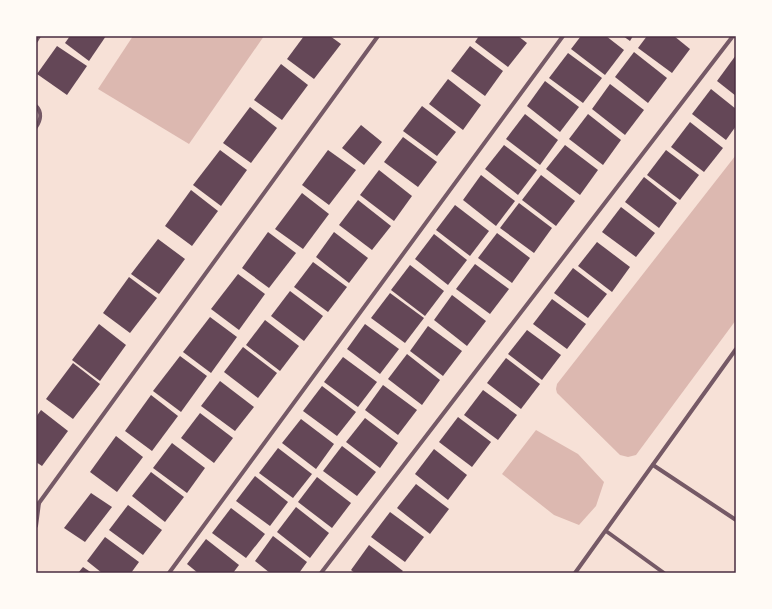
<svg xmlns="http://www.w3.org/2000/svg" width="772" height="609" font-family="'Open Sans',sans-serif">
<rect width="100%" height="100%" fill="#f7e1d7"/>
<!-- water -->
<g fill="#dcb8b0">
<polygon points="133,36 264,36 189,144 98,89"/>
<polygon points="736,155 736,320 636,455 628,457 620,455 557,393 556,389 557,384"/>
<polygon points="536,430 578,454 604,482 596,506 579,525 554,515 502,474"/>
</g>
<!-- building -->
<g fill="#644757">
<polygon points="70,36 106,36 89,61 65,43"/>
<polygon points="304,36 330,36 341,44 314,79 287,59"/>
<polygon points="479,36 518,36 527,43 508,67 475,42"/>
<polygon points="581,36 606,36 624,50 605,75 571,49"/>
<polygon points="623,36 633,36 630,41"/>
<polygon points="647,36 674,36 690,49 672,73 638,48"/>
<polygon points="57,46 87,66 67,95 37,74"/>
<polygon points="470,46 503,71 485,96 451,71"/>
<polygon points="634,52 667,78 648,103 615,77"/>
<polygon points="568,53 602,78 583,103 549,78"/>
<polygon points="736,55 736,96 717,81"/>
<polygon points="281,64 308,85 282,120 254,100"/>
<polygon points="448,79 481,105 463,130 429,104"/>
<polygon points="545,81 579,107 560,132 527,106"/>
<polygon points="610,84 644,110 625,135 592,109"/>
<polygon points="711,89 736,109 736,126 726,140 692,114"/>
<polygon points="422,106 456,132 437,156 403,131"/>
<polygon points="250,107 277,128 251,163 223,143"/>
<polygon points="525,114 558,140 540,165 506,139"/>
<polygon points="588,114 621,140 603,165 569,139"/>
<polygon points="690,122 723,148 704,172 671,147"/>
<polygon points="361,125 382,142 364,165 342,148"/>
<polygon points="403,137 437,162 418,187 384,162"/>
<polygon points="504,145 537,170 518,195 485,169"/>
<polygon points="565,145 598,170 580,195 546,169"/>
<polygon points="220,150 247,170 221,206 193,185"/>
<polygon points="328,150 356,170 329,205 302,185"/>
<polygon points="666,150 699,175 680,200 647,175"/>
<polygon points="379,170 412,196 394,221 360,195"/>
<polygon points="481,175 515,201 496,226 463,200"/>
<polygon points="541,175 575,201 556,226 522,200"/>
<polygon points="644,177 677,203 659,228 625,202"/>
<polygon points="191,190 218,211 192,246 165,226"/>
<polygon points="302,193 329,214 303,249 275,229"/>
<polygon points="358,200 391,226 372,250 339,225"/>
<polygon points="519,203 552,228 534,253 500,228"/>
<polygon points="455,205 489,231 470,256 436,230"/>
<polygon points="621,207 655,233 636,257 602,232"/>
<polygon points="268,232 296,253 269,288 242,268"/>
<polygon points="334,232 368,258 349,283 316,257"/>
<polygon points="497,233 530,258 512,283 478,258"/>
<polygon points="434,234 467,260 448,285 415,259"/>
<polygon points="158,239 185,259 159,294 131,274"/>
<polygon points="597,242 630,267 612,292 578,266"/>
<polygon points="313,262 347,287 328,312 294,287"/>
<polygon points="475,264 509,289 490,314 456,289"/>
<polygon points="410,265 444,291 425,316 391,290"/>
<polygon points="573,268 607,294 588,318 554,293"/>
<polygon points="238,274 265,294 239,330 211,309"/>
<polygon points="129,277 157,298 130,333 103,313"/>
<polygon points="290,291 323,316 304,341 271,316"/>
<polygon points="390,293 424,318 405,343 371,318"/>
<polygon points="452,295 486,321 467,346 434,320"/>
<polygon points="552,299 586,324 567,349 533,324"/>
<polygon points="210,317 237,337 211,373 183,352"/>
<polygon points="265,320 299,346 280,371 246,345"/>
<polygon points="99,324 126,345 100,381 72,360"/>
<polygon points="365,324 399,349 380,374 347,349"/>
<polygon points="428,326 462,351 443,376 410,351"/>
<polygon points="527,330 561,355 542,380 508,354"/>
<polygon points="243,347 277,373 258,398 224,372"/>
<polygon points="407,354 440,380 422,405 388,379"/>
<polygon points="180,356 207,376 181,412 153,391"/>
<polygon points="343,357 377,382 358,407 324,382"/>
<polygon points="506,358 540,384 521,409 487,383"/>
<polygon points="73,363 100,384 73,419 46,399"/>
<polygon points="220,381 254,407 235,431 201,406"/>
<polygon points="383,385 417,410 398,435 365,410"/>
<polygon points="322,386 356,412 337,436 303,411"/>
<polygon points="483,390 517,415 498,440 464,415"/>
<polygon points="151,395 178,416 152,451 125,431"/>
<polygon points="41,410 68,431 42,466 36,462 36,417"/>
<polygon points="200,413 233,438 214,463 181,438"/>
<polygon points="458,417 491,442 472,467 439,442"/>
<polygon points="365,418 398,443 380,468 346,442"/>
<polygon points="301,419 334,444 316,469 282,443"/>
<polygon points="116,436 143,457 117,492 90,472"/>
<polygon points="172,443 205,468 187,493 153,468"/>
<polygon points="342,446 376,472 357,496 323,471"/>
<polygon points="278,448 312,474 293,498 259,473"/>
<polygon points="434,449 467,475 448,500 415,474"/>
<polygon points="151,472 184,497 165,522 132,496"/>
<polygon points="255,476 288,502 270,526 236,501"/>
<polygon points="317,477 351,503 332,528 298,502"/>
<polygon points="416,484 449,509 430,534 397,508"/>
<polygon points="91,493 112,507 85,542 64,528"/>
<polygon points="128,505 162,530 143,555 109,530"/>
<polygon points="296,507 329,533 310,558 277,532"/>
<polygon points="231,508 265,534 246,558 212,533"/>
<polygon points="390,512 424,537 405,562 371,537"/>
<polygon points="273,536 307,562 299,573 270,573 255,561"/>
<polygon points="105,537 139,562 131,573 102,573 87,561"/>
<polygon points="206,539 239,565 233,573 198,573 187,564"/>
<polygon points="369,545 403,571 401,573 355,573 351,570"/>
<polygon points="83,567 92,573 78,573"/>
</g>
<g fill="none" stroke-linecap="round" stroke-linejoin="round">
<!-- minor -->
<g stroke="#755966" stroke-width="4">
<polyline points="36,41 39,36"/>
<path d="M36,106C42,112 41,120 36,127"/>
<polyline points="653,465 736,520"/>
<polyline points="39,503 378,36"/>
<polyline points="36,506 39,503 36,526"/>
<polyline points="606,531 664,573"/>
<polyline points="169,573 563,36"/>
<polyline points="321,573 733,36"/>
<polyline points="575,573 736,349"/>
</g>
</g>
<!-- border -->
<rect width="772" height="609" fill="none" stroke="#fffaf5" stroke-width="74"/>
<rect x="37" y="37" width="698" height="535" fill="none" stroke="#4a2c40" stroke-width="1.5"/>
</svg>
